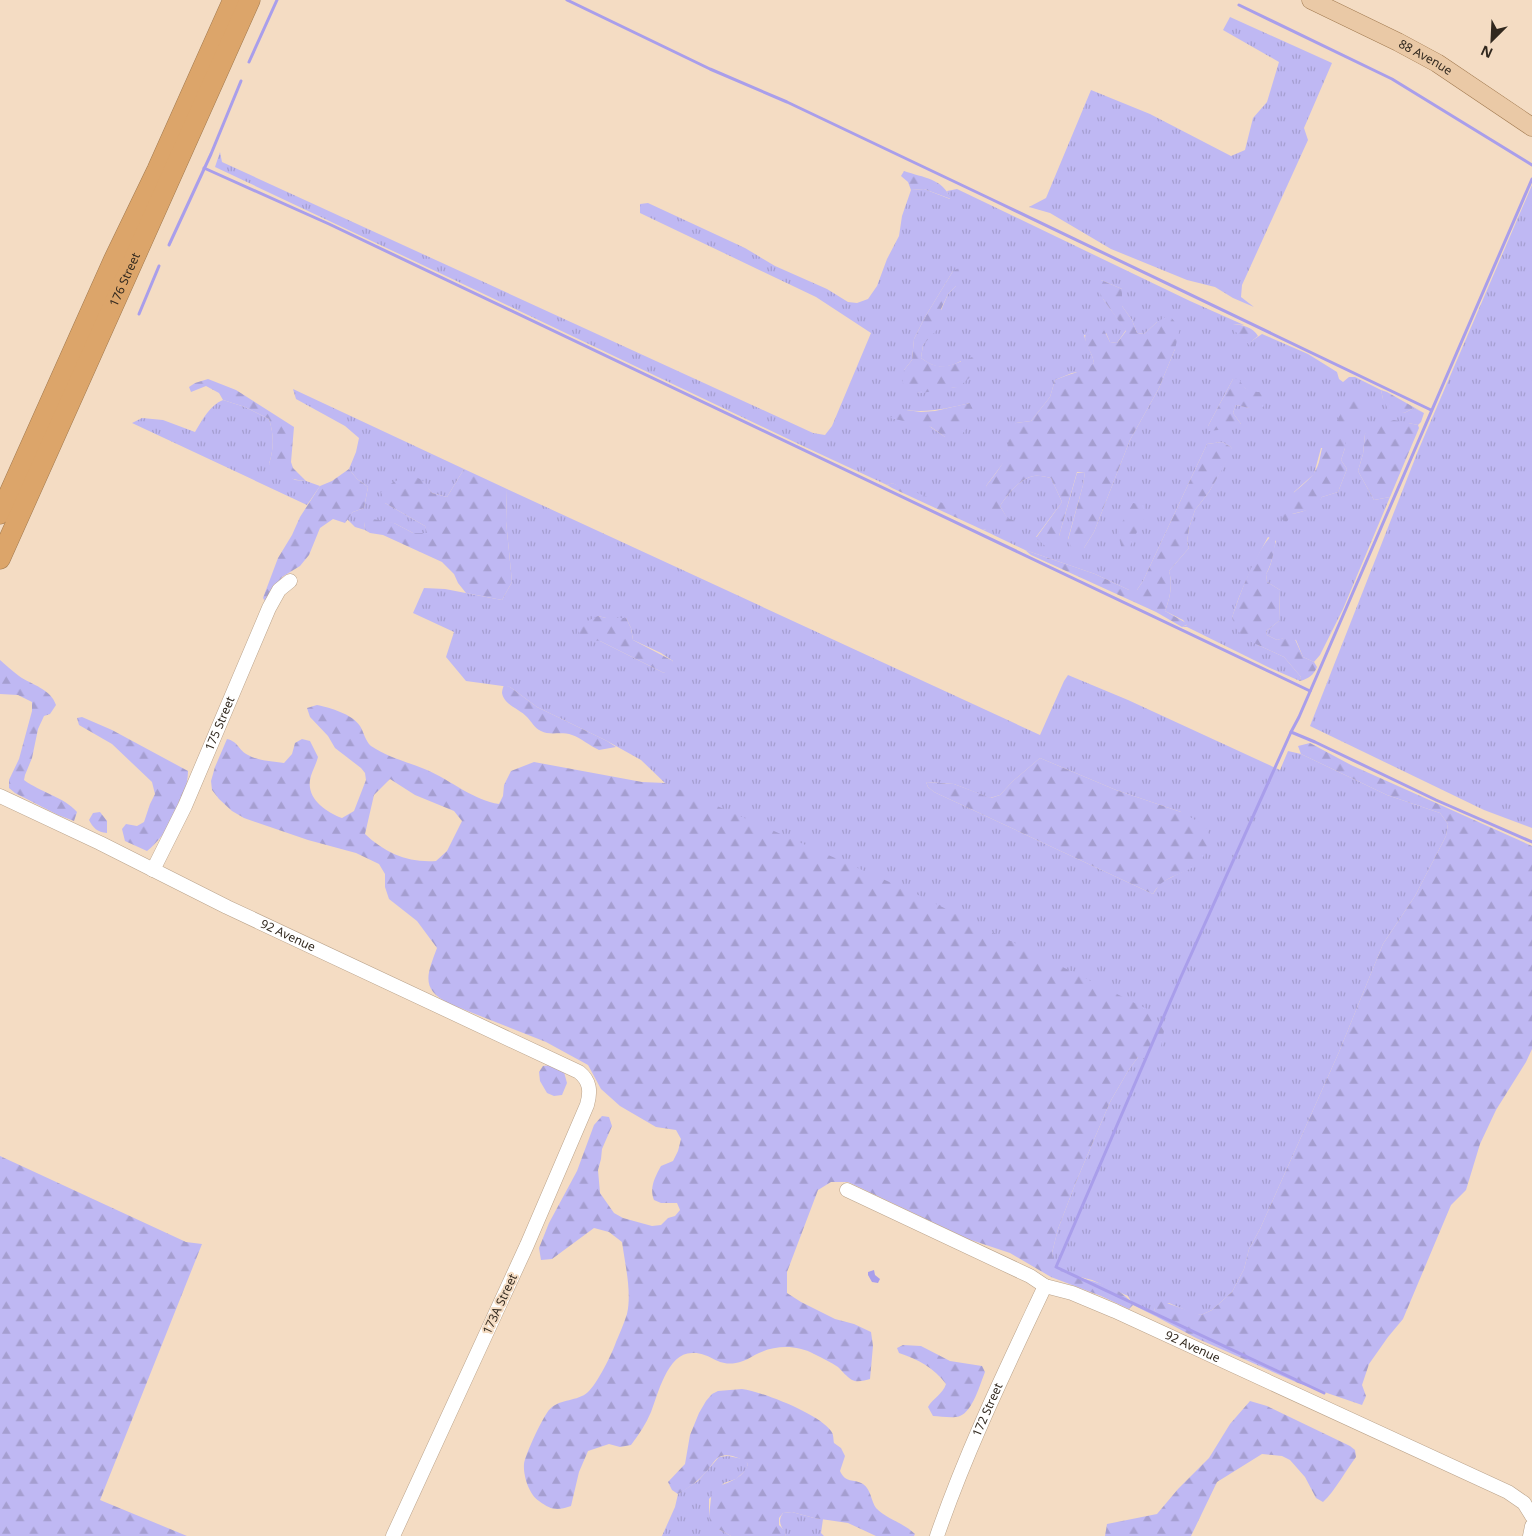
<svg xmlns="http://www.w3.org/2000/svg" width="1532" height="1536" font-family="'Noto Sans',sans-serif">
<defs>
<pattern id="grass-tufts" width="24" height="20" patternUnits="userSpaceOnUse" patternTransform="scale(1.25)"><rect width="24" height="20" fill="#bfb8f3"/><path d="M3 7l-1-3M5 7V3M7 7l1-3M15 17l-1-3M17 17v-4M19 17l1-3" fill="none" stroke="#a59ed0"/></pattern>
<pattern id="forest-firs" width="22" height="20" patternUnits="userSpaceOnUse" patternTransform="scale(1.25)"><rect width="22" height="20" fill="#bfb8f3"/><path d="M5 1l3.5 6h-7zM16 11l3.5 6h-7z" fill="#a59ed0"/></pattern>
</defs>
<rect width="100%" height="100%" fill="#f4dcc3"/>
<!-- grass -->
<g fill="url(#grass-tufts)" fill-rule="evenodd">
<polygon points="1230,17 1332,63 1304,128 1308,140 1242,285 1241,297 1254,307 1233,298 1215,287 1187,280 1111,249 1050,213 1029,207 1046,198 1091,90 1150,114 1231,156 1245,150 1253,118 1267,102 1279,62 1223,30"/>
<path d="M220,152L222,162L813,433L825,435L832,426L871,333L816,297L640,213V204L648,203L745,248L775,266L827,289L848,302L857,303L868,299L877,286L887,259L899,236L902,216L911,190L924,189L950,199L947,191L957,189L1190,301L1244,325L1233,324L1249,344L1253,340L1262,334L1308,354L1337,372L1339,379L1343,382L1349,377H1355L1381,390L1383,399L1404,413L1414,408L1424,413L1421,422L1418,425L1408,423L1365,434L1363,454L1358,471L1374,500L1390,497L1343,609L1320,655L1314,662L1303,657L1296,640L1285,638L1277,640L1267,635L1266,631L1279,621L1280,590L1267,582L1266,574C1273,564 1272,553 1276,541L1268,537C1254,563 1240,590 1232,618L1258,645L1284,657L1301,677L1300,681L1270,668L1187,627H1182L1187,625L1183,620L1165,611C1170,598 1173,585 1169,571L1189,548L1187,542L1189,528L1195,510L1209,492L1232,451L1231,447L1222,442L1207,444L1143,581L1137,590H1129L1095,574L1025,550L983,530L986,529L892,483L887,485L805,447L465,285L215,167ZM953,271L956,286L948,294L930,336L923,345L921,358C935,369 946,369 961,361L956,388L946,386L919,393L904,370L912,360L914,339L925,317ZM1101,280L1122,289V306L1132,320L1137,333L1144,334L1157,322L1175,349L1159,388L1130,440L1094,532L1084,548L1068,539L1083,485L1085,472L1077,473L1059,536L1036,537L1062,502L1051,478C1046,477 1039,475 1034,476C1020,478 1007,495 1000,506L1007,518L986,486L1007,458L1009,440L1016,423L1031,421L1050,397L1055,380L1072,373L1084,371L1094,363C1092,352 1086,345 1084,335L1106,333L1110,342L1117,343L1126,330L1103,299ZM1233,379L1250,392V408L1236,405L1233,413L1241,424L1208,426ZM970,403L945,437L906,410C929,413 948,408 970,403ZM1321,448H1345L1341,460L1347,469L1338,492L1322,497C1315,508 1304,512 1292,514L1294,492L1314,474Z"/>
<polygon points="1532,185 1532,828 1484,810 1310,726 1418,451"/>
<polygon points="293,389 464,469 447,497 432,493 423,481 385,503 425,526 428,533 413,533 394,523 364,522 365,530 355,527 347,519 353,512 364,508 368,487 357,479 349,469 356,452 359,438 345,426 296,399"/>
<path d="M223,400L245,407L269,419C274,435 274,448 269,464L295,480L306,481L320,486L307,505L132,423L142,418L163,420L195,432C202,420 210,405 223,400Z"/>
<path d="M507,489L1040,735L1064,681L1068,675L1128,700L1280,770L1288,751L1301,754L1387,795L1440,813L1448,824L1446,836L1415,896L1383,944L1339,1052L1260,1229L1249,1249L1244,1269L1232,1292L1212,1310L1201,1315L1192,1313L1169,1303L1154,1308L1157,1317L1133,1305L1128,1296L1092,1280L1065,1273L1053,1263L1052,1253L1058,1229L1076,1182L1110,1102L1128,1071L1138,1057L665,783L641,760L607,741L537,707L510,687L466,681L446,657L454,632L413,613L424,588L445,589L502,600L512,582L506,521ZM598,616L606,618H626L631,628L633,640L661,653L673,661L664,673L600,641ZM1040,758L1116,790L1181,812L1190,868L1160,883L1153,894L934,792L928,787L926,782L954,784L990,798L1000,795L1013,781Z"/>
<polygon points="728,1456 743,1459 748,1464 746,1470 736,1479 724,1483 709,1499 709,1516 720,1530 731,1536 662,1536 675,1507 678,1494 698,1481 719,1457"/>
<path d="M792,1512L814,1518L823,1519L821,1533L824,1536H786C783,1527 776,1523 783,1513Z"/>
</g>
<!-- forest -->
<g fill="url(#forest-firs)" fill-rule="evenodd">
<path d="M904,171C924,178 942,178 951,199L924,189L911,190L908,182L901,176Z"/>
<path d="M959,268L960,275L956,286L948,294L941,309L944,322L923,345L921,358C942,374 954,363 975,356C981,371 967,381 956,388C939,385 933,393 920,393C913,392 907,386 902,383L904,370L912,360L914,339L925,317L953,271Z"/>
<path d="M1101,280L1122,289V306L1132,320L1137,333L1144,334L1157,322L1169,315L1180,328L1175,349L1159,388L1130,440L1094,532L1084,548L1073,550L1068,540L1083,485L1085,472H1077L1059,536L1050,550L1036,538L1062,502L1051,478C1046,477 1039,475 1034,476C1020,478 1007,495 1000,506L1007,518L1016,521L1014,532C990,520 990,511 986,486C1000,468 1013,455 1006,431L1016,423L1031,421L1050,397L1055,380C1069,374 1082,372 1094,363C1091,346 1079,343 1089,327L1101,324L1110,342L1117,343L1126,331L1103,299L1097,287Z"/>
<path d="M1233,324C1242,325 1253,327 1258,336L1253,340L1249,345L1242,336L1234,331Z"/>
<path d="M1239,378C1243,390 1250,392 1262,392L1266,401L1263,407L1249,408L1236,405L1233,413L1241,424L1236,428L1209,431L1208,426L1233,379Z"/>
<path d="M208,379L236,390L294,427L291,462L293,468L306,481C292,480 277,476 269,464C274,448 274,435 269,419L245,407L223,400L219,393L206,386L191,392L189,387L195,383Z"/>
<polygon points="1381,390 1387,392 1424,413 1414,408 1404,413 1388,409 1383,399"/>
<path d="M1351,391L1357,392V397L1364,401C1359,412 1353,420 1342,424L1337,421L1341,413L1347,408Z"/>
<path d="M970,403L974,412C970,423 967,431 957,438L945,437L931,427L890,418L906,410L921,412L935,411Z"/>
<polygon points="1394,420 1418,425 1419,428 1390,497 1374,500 1358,471 1363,454 1365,434 1375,426"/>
<path d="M1335,434H1341L1345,438V448L1341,460L1347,469L1338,492L1322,497L1316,508L1292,514L1286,523L1282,519C1279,497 1304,488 1314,473C1325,457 1315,447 1335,434Z"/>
<path d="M1222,442L1231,447L1233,451L1209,492L1195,510L1189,528L1187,542L1189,548L1169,571C1173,585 1170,598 1165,611L1188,624L1182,627L1156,612L1031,555L1025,550L1095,574L1129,590H1137L1143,581L1207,444Z"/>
<polygon points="349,469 357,479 368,487 364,508 353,512 345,523 333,519 320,528 309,555 300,566 282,577 265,601 263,598 278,558 292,535 300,517 320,486 332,481"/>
<path d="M464,469L507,489L506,521L512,582L502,600L466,593L458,583L454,574L442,562L383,535L370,533L365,530L364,522L373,519L394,523L413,533H427L425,526L385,503L381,492C391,482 412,469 425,483C427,485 430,490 432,493L447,497Z"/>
<polygon points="892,483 958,509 985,524 986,529 983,530 892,488 887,485"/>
<polygon points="1133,503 1145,505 1145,516 1128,550 1122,550 1118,533 1120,526"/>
<path d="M1274,534C1278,542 1271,566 1266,574L1267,582L1280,590L1279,621L1266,631L1267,635L1277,640L1293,635L1303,657L1314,662L1317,667C1314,675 1308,679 1300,681L1301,677L1284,657L1245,639L1237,630L1232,618C1238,599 1258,544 1274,534Z"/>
<polygon points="598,616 606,618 626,618 631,628 633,640 673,661 670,669 664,673 600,641 581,639 577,626"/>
<path d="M0,660C6,665 12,671 19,676C32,685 51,689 56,705L50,714L44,716L38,729L32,758L25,775L24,780C40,792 64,797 77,812L74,821L58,815L15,793L9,788V780L19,759L32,711V702L18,695L0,694Z"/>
<path d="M504,685L510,687L537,707L607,741L616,747L599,750C590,746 581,738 572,735C561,731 550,736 541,731C534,728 532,722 527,717C520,709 504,705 502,693C502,690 503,688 504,685Z"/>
<path d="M317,705C331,708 352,714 360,726C364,732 365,741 371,746C389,758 408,762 427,770C450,780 475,801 499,804L503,796L504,785L511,771L534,762L642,782L665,783L912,892L1151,1011L1164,1031L1160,1052L1152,1060L1138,1057L1128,1071L1110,1102L1076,1182L1058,1229L1052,1253L1054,1263C1057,1267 1062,1271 1066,1273C1088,1282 1119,1283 1133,1305L1129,1309L1101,1296L1051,1277L1010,1253L968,1239L848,1182H831L818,1190L787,1272V1293L801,1302L835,1319L854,1324L871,1332L873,1346L870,1379C865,1380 858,1383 852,1380C847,1377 842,1371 838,1367C831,1362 822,1358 814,1354C797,1345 776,1345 759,1353C754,1355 749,1359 743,1361C717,1370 713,1352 692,1353C667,1353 658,1395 651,1412C646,1424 639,1434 631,1445L620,1447L609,1444L588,1451L579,1472L571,1506C557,1511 551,1510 539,1501C529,1495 523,1475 524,1464C525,1455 544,1414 550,1409C561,1398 577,1402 588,1392C597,1384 612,1354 616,1342C620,1333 624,1323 627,1314C632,1292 625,1264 622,1242L609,1232L594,1228L552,1259L541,1260L539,1248L549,1223L577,1171L594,1125L602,1116L609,1117L612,1126L602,1149L601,1159L598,1170L600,1193L614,1213L623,1218L652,1226L661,1225L668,1218L675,1216L680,1210L677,1203H661L654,1200C649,1188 655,1177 661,1166L673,1161L678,1151L681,1139L676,1130L656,1127L620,1106L601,1089L588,1065L546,1042L450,1004C420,989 427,975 437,948L417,921L389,899L385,887V874L379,864L356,853L308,840L244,818L232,811L219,799L212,790L211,781L215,767L227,739C239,742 238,750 248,755C258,761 272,761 284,763L292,754L295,743L302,739L310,741L318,757C316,765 311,773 310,780C307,799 326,812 342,818L354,811L366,780L365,773L361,768L335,748L328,736L310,717L307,708ZM390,779L415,795L454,811L462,821L447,851L436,861C408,863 385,853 365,834L374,795Z"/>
<path d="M82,717L112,730L188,771C188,797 167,836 147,851L125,841L122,829L126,824L137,826L144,822L150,804L155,794L152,782L112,744L79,725L77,718Z"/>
<polygon points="1310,743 1351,765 1532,846 1532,1049 1526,1062 1496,1110 1480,1144 1466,1190 1451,1205 1403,1319 1388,1337 1369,1364 1362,1385 1366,1396 1362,1405 1298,1383 1196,1338 1157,1317 1154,1308 1158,1300 1201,1315 1212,1310 1232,1292 1244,1269 1249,1249 1260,1229 1339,1052 1383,944 1415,896 1446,836 1448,824 1440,813 1387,795 1301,754 1298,746"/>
<path d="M1040,758L1116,790L1181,812L1206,826L1211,840C1207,847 1205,856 1200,861C1186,876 1163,874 1153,894L934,792L928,787L926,782L954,784L991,798L1000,795L1013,781Z"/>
<path d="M100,812L107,821V833C97,832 93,828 89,820L93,813Z"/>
<polygon points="551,1065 564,1072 567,1083 562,1095 554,1096 547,1093 540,1081 539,1072 543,1066"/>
<polygon points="0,1156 186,1242 202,1244 100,1500 187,1536 0,1536"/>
<path d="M903,1345L921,1346L950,1361L982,1366L985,1372C980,1384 973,1411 960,1416C952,1419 941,1416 933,1416L928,1407C933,1398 943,1394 946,1384C934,1368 918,1359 899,1353L897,1348Z"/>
<path d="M742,1389C763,1392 819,1414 831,1431C834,1435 833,1438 834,1443L841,1448L845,1456L840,1471C846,1484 853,1478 863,1484C871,1489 871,1501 876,1508C886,1519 904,1523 915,1534L914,1536H876L848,1523L814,1518L792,1512L783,1513L779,1518V1525L784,1530L786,1536H731L711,1525L709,1516L712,1489C725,1483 743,1480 748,1464C741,1458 728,1452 719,1457C714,1460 710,1468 706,1472C698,1481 689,1488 678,1494L672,1490L668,1482L685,1464L690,1435L699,1413L706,1401L712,1394L718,1391Z"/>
<path d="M1250,1401L1267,1406L1350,1446L1355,1450L1356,1457C1346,1470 1335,1491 1323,1502L1316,1498L1305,1477L1290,1460L1282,1456L1262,1454L1217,1482L1191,1536H1105L1107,1524L1157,1514L1178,1489L1209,1458L1230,1424Z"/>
</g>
<!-- water -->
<polygon fill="#a99eeb" points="874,1270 875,1275 880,1279 878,1283 872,1282 868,1275 868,1272"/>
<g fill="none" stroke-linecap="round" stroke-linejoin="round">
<!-- stream -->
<g stroke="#a99eeb" stroke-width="3">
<polyline points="567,0 710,69 787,102 993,200 1431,410"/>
<polyline points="1239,5 1392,79 1532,165"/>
<polyline points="249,62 277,0"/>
<polyline points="204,168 329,224 1310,691"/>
<polyline points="169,245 211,154 241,81"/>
<polyline points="139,314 159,266"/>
<polyline points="1291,732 1315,742 1436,800 1532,842"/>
<polyline points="1324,1393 1056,1267 1180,979 1291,732 1299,717 1532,179"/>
</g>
<defs>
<g id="minor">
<path id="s1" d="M0,796L100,843L227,907L579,1072C590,1081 591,1091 587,1105L527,1245L393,1536"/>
<path id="s2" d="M153,870L185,806L269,608L279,590L290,581"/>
<path id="s3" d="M847,1190L1030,1276L1045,1286L1072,1293L1115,1311L1508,1492L1524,1503L1532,1516"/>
<path id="s4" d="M937,1536C967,1449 1006,1369 1045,1286"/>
<polyline points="1530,1536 1532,1526"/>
</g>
<g id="major">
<path id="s5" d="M1311,0L1398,42L1437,63L1532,127"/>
</g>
<g id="highway">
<polyline points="0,514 114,259 157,170 233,0"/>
<path id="s6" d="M0,559L250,0"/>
</g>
</defs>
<!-- minor casing -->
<use href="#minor" stroke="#baa38b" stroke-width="15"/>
<!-- major casing -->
<use href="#major" stroke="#a0794f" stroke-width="19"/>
<!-- highway casing -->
<use href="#highway" stroke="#a0794f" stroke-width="21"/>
<!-- minor -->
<use href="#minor" stroke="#fff" stroke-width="14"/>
<!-- major -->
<use href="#major" stroke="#eac9a6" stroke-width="18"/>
<!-- highway -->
<use href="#highway" stroke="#dca56a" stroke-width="20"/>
</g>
<g text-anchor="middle" stroke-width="4" stroke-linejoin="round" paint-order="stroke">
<!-- street labels -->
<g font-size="12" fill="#31281e" stroke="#f4dcc3">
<text dy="4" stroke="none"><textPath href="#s5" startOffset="128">88 Avenue</textPath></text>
<text dy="4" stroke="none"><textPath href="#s6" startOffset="306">176 Street</textPath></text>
<text dy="4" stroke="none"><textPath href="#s2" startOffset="161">175 Street</textPath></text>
<text dy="4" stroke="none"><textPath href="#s1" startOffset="320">92 Avenue</textPath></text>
<text transform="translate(500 1304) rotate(-65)" y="4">173A Street</text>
<text dy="4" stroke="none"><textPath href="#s3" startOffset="380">92 Avenue</textPath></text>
<text dy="4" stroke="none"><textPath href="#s4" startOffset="136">172 Street</textPath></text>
</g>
</g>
<!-- north arrow -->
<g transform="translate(1492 40) rotate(204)" stroke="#f4dcc3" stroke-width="4" paint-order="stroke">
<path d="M0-4L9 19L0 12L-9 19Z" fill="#31281e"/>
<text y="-8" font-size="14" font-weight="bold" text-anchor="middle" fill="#31281e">N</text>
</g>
</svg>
